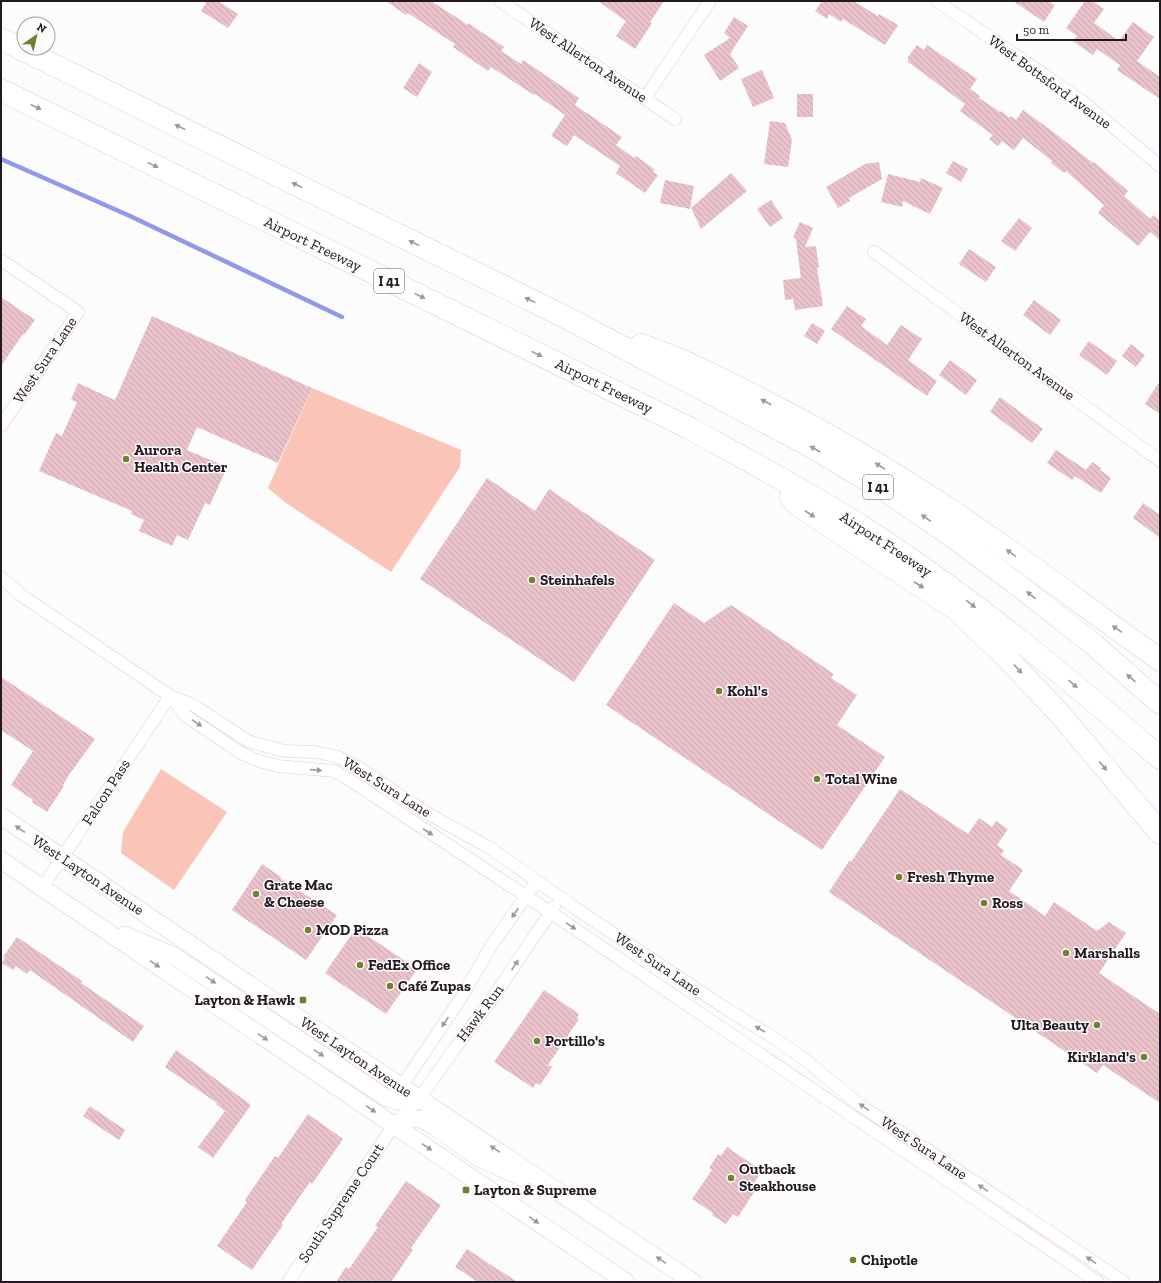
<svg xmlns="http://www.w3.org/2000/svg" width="1161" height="1283" font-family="'Zilla Slab',serif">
<defs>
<pattern id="building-back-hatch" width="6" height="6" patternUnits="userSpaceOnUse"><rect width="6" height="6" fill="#eac3ca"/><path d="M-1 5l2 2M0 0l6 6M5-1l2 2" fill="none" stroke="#c9a7ad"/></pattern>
</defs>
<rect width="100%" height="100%" fill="#fcfcfc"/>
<!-- grass -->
<g fill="#fac4b7">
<polygon points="312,388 461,450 460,467 391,572 286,503 268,488"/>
<polygon points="161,769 227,812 174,890 121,853 123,832"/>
</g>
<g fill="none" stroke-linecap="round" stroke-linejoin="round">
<!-- stream -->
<polyline stroke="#9299ed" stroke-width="4.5" points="1,159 130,216 342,317"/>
</g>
<!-- building -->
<g fill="url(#building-back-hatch)">
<polygon points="207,1 218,1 238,14 228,28 201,11"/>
<polygon points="386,1 431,1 468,25 468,23 504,47 501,51 521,64 523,60 579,98 575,105 622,137 616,145 634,158 636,156 654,169 653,172 658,175 645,193 616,173 620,166 574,135 567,146 551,136 565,115 535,94 534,95 491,67 488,71 453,47 455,44 408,13 406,15"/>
<polygon points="598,1 664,1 650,22 652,23 635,49 616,36 626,21"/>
<polygon points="822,1 853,1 878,16 879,14 898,25 885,45 843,19 841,22 829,14 827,19 815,11"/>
<polygon points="1013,1 1048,1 1055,5 1044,22"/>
<polygon points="1085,1 1092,1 1104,9 1094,23 1119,41 1133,22 1154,37 1137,61 1160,77 1160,99 1117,70 1120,65 1097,49 1093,55 1073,41 1077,36 1066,28"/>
<polygon points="734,17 748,26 730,54 739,68 720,81 704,55 730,38 724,33"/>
<polygon points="917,45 924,50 927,45 977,79 970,89 980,96 979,98 1000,112 1001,111 1010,118 1011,116 1016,120 1023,110 1052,131 1093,163 1094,162 1128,191 1124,196 1150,219 1154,215 1160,221 1160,240 1150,232 1138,246 1098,213 1104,205 1066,171 1064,173 1051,163 1052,161 1023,138 1014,150 1002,141 998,146 989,139 993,135 960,111 965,104 908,62 908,57"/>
<polygon points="419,63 432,72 417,97 403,88"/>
<polygon points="762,70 774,98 753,107 741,79"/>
<rect x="797" y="94" width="16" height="23"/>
<polygon points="770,121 785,123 792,140 788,167 764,164"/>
<polygon points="953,161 968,169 961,182 946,173"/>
<polygon points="879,162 882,179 849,198 850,201 838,208 826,187 865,164"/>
<polygon points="731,173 747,191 701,229 691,208"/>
<polygon points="888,174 920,182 921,178 943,188 930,214 903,201 902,207 881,202"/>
<polygon points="665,180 694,186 690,209 660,203"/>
<polygon points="771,200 783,218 770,227 757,209"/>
<polygon points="1019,218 1032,228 1015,251 1001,241"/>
<polygon points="800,222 813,228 805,247 816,246 819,267 817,268 823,306 795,310 793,299 785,300 783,280 801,278 796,239 793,237"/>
<polygon points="969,249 996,267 986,282 959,264"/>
<polygon points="1,297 35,320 24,335 23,334 1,366"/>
<polygon points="1034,300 1061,320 1050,335 1023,315"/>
<polygon points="847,306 866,319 861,326 887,345 901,325 922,339 908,360 937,381 927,396 831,329"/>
<polygon points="152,316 312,388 278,463 197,427 187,450 227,467 210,505 205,503 188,540 177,535 172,546 139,531 144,520 131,514 132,511 39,471 56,433 62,436 77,402 71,400 78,383 115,400"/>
<polygon points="812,323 825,331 817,344 804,336"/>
<polygon points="1089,341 1117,361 1107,375 1079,355"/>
<polygon points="1131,344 1145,355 1136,367 1122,356"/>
<polygon points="950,360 977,380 966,395 939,375"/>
<polygon points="1160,381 1160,414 1145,404"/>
<polygon points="1000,397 1043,429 1032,443 990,412"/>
<polygon points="1056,450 1086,470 1092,462 1101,468 1100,470 1111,478 1101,493 1075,476 1072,480 1047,463"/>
<polygon points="487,478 535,511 549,489 655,560 574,682 420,579"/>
<polygon points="1143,503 1160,515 1160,538 1133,518"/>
<polygon points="674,603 704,623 731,605 834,674 831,678 857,695 837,725 885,757 822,850 606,705"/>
<polygon points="1,677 95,739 69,775 63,785 64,786 47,812 32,802 33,800 11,785 33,751 1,730"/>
<polygon points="900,789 968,834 979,818 992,827 996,821 1008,829 997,845 1004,850 1001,855 1023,870 1009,891 1045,916 1054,902 1097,931 1109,922 1126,933 1099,973 1160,1014 1160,1103 1103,1065 1097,1073 829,892 849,861 851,862"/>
<polygon points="262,864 281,877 280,878 337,915 306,960 232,910"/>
<polygon points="356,928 417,969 386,1014 325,973"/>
<polygon points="17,937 82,981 81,983 144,1026 133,1042 30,970 27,974 16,966 13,970 2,963 5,958 3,957"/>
<polygon points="544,990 579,1014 577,1018 579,1019 548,1065 552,1067 547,1075 540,1085 536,1083 533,1088 494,1062"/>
<polygon points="176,1050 251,1105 213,1158 198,1147 225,1111 216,1104 217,1103 165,1067"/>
<polygon points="90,1106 125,1130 119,1140 83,1116"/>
<polygon points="308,1114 343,1139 312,1184 310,1182 281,1224 283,1225 252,1270 217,1246 247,1202 245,1200 275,1156 278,1158"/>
<polygon points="727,1147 762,1171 752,1186 756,1189 738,1217 733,1214 726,1224 712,1215 713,1213 692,1199 712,1170 709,1168 718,1154 721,1156"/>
<polygon points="406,1181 441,1205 411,1248 413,1250 391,1282 336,1282 346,1267 349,1269 378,1227 375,1226"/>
<polygon points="467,1249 491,1265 518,1282 478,1282 455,1267"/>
</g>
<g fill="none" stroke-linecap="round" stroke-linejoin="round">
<defs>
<g id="minor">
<polyline points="500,1 675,119"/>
<polyline points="937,1 1082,101 1160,166"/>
<polyline points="645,98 710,1"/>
<polyline points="874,252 1160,461"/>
<polyline points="1,260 78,312 1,426"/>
<polyline points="1,577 21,595 170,696 193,705 248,741 284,751 315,752 338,757 358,767 425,812 490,848 575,908 725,1008 771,1036 804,1059 860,1105 1124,1282"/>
<polyline points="171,697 186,716 241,753 259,761 278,766 334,771 350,780 550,912 1098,1282"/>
<polyline points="42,888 170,696"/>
<polyline points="399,1094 401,1087 461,998 491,946 537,881"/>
<polyline points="288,1282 394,1125 419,1099 455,1048 492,999 554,907"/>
</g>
<g id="secondary">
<polyline points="1,816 293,1014 693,1282"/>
<polyline points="1,860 626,1282"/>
<polyline points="125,935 174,956 385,1097 397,1101 419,1099"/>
<polyline points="394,1125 409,1119 420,1119 432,1125 479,1158 523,1178"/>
</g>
<g id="motorway">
<polyline points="1,39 565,317 805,443 885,490 956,539 1014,582 1093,644 1160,703"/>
<path d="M1,90L691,429C749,461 808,492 864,528C969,596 1066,676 1160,758"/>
<path d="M641,345C685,360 725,381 766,402C831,435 893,472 953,512C1024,559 1091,611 1160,660"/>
<polyline points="791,497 798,505 957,610 1008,659 1059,713 1160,833"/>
</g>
</defs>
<!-- minor casing -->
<use href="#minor" stroke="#e7c8de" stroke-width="13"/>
<!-- secondary casing -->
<use href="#secondary" stroke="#e7c8de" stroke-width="18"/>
<!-- motorway casing -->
<use href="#motorway" stroke="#e7c8de" stroke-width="23"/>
<!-- minor -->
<use href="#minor" stroke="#fff" stroke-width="12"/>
<!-- secondary -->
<use href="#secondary" stroke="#fff" stroke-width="17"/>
<!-- motorway -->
<use href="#motorway" stroke="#fff" stroke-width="22"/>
</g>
<!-- one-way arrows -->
<defs><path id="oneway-solid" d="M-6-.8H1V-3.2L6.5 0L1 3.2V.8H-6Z"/></defs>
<g fill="#9c989b">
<use href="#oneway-solid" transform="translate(36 107) rotate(26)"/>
<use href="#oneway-solid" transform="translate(180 127) rotate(-154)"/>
<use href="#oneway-solid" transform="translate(153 165) rotate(26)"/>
<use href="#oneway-solid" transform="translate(297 185) rotate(-154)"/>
<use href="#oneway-solid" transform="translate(414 243) rotate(-154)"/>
<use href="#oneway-solid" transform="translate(420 296) rotate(26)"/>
<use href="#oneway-solid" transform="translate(530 300) rotate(-154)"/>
<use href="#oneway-solid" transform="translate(537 354) rotate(26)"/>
<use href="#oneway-solid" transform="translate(766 402) rotate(-153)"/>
<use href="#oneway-solid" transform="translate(815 449) rotate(-149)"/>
<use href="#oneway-solid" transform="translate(880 466) rotate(-148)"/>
<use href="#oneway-solid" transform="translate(810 514) rotate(33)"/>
<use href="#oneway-solid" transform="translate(926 518) rotate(-145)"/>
<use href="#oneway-solid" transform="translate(1011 553) rotate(-144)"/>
<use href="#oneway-solid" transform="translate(919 585) rotate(33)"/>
<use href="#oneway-solid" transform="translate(1031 595) rotate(-141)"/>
<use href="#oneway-solid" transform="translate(971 604) rotate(38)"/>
<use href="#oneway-solid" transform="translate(1117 629) rotate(-145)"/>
<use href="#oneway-solid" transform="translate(1018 669) rotate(47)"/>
<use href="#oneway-solid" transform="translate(1131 678) rotate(-139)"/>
<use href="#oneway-solid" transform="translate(1073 684) rotate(40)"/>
<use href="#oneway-solid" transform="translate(197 723) rotate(34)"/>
<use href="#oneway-solid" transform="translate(1103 766) rotate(50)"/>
<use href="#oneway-solid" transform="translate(316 770) rotate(4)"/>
<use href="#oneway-solid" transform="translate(20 829) rotate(-146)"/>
<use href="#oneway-solid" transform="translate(428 832) rotate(33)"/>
<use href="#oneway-solid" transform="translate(515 913) rotate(125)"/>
<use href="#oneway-solid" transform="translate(571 926) rotate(34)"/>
<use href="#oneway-solid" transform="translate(155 964) rotate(34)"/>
<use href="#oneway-solid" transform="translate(515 965) rotate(-56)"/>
<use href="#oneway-solid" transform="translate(211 980) rotate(34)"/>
<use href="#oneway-solid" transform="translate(445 1022) rotate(124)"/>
<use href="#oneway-solid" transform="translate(760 1029) rotate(-149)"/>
<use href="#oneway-solid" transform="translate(263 1037) rotate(34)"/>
<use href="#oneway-solid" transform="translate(319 1053) rotate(34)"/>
<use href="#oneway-solid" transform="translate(864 1107) rotate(-145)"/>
<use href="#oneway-solid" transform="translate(371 1109) rotate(34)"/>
<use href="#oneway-solid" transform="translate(427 1147) rotate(34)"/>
<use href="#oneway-solid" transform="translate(495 1149) rotate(-146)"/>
<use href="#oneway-solid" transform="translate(983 1188) rotate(-146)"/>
<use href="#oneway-solid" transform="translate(534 1220) rotate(34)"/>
<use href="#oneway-solid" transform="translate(661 1260) rotate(-146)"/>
<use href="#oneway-solid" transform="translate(1091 1260) rotate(-146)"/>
</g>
<!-- markers -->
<g fill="#6f802f" stroke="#fcfcfc" stroke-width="1.5">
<circle cx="126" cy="459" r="4"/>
<circle cx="532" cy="580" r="4"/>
<circle cx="719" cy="691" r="4"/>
<circle cx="817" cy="779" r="4"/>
<circle cx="899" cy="877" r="4"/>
<circle cx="256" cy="894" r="4"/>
<circle cx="984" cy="903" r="4"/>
<circle cx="308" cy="930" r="4"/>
<circle cx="1066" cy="953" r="4"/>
<circle cx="360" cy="965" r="4"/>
<circle cx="390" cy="986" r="4"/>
<rect x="299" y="996" width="8" height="8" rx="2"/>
<circle cx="1097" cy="1025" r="4"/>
<circle cx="537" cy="1041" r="4"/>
<circle cx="1144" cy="1057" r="4"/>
<circle cx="731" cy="1178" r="4"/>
<rect x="462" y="1186" width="8" height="8" rx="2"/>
<circle cx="853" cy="1260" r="4"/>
</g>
<g text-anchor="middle" stroke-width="3" stroke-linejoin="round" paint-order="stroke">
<!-- shield labels -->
<g fill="#fcfcfc" stroke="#655d63" stroke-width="1">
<rect x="374" y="269" width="30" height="24" rx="3"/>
<rect x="863" y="475" width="30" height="24" rx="3"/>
</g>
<g font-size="14" font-weight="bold" fill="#241921">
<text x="389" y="286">I 41</text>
<text x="878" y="492">I 41</text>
</g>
<!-- street labels -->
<g font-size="15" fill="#241921" stroke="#fcfcfc">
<text transform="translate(588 60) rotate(34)" y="5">West Allerton Avenue</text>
<text transform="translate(1050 82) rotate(36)" y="5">West Bottsford Avenue</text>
<text transform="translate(313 244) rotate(26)" y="5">Airport Freeway</text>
<text transform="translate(1017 356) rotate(36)" y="5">West Allerton Avenue</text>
<text transform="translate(45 360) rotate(-56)" y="5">West Sura Lane</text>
<text transform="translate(604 386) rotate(26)" y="5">Airport Freeway</text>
<text transform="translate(886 544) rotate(33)" y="5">Airport Freeway</text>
<text transform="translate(387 787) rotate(32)" y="5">West Sura Lane</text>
<text transform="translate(106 792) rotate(-57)" y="5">Falcon Pass</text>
<text transform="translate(88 875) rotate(34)" y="5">West Layton Avenue</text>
<text transform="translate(658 964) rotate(34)" y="5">West Sura Lane</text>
<text transform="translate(480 1013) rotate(-53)" y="5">Hawk Run</text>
<text transform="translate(356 1057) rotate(34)" y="5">West Layton Avenue</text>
<text transform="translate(924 1148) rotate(34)" y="5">West Sura Lane</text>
<text transform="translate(341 1203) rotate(-56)" y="5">South Supreme Court</text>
</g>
<!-- poi labels -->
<g font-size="15" font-weight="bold" fill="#241921" stroke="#fcfcfc" text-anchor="start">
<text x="134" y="455">Aurora<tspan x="134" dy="17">Health Center</tspan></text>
<text x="540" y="585">Steinhafels</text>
<text x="727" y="696">Kohl's</text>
<text x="825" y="784">Total Wine</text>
<text x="907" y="882">Fresh Thyme</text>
<text x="264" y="890">Grate Mac<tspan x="264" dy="17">&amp; Cheese</tspan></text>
<text x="992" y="908">Ross</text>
<text x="316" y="935">MOD Pizza</text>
<text x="1074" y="958">Marshalls</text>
<text x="368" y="970">FedEx Office</text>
<text x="398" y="991">Café Zupas</text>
<text x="295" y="1005" text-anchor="end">Layton &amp; Hawk</text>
<text x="1089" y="1030" text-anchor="end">Ulta Beauty</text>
<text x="545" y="1046">Portillo's</text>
<text x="1136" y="1062" text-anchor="end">Kirkland's</text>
<text x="739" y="1174">Outback<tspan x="739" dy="17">Steakhouse</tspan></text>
<text x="474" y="1195">Layton &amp; Supreme</text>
<text x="861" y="1265">Chipotle</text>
</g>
</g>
<!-- border -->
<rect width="1161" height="1283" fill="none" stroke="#241921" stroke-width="4"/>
<!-- north arrow -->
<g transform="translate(36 36) rotate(34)"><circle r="19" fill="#fcfcfc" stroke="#a6a1a4"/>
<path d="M0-3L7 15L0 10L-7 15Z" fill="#6f802f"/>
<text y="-6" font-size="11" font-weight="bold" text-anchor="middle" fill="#241921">N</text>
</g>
<!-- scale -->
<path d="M1017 34v6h109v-6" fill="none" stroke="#241921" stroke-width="2"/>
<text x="1023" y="34" font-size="12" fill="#241921" stroke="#fcfcfc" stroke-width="3" paint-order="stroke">50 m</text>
</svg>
